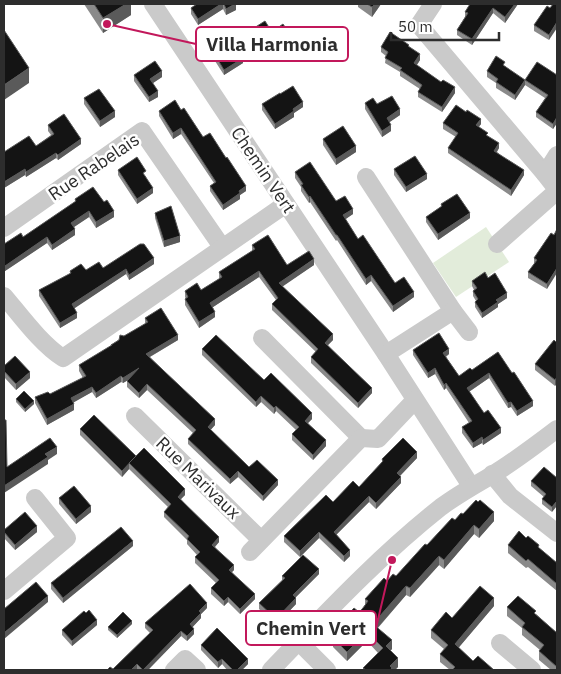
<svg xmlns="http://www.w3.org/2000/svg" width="561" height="674" font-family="'IBM Plex Sans',sans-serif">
<rect width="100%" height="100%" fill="#fff"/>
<!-- green -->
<polygon fill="#e2ecda" points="486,227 509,262 456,297 433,263"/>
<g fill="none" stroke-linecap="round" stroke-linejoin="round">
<!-- minor -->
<g stroke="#cacaca" stroke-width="18">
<polyline points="153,4 386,354 471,486"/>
<polyline points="433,4 419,25 545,174"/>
<polyline points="366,177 453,311 386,354"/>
<polyline points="552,183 545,174 557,155"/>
<polyline points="4,228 142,131 222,247"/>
<polyline points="497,244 557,191"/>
<path d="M4,296C21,316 41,344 63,358L286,204"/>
<polyline points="453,311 469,332"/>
<polyline points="262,338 361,438"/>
<polyline points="135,416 261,540"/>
<polyline points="492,474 510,496 557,533"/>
<polyline points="250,552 361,438 378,439 415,400"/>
<polyline points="4,591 67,538 35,498"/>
<polyline points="299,642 327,670"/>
<polyline points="500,643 532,670"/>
<polyline points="174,670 185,659 197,670"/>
<path d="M271,670C325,614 379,556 441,507C457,495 475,485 492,475C515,461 536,445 557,429"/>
</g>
</g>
<!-- wall -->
<g fill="#8a8a8a">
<polygon points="84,4 131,4 131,15 103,33"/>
<polygon points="194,4 236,4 236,10 226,15 223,9 198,25 191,14 191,8 195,5"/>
<polygon points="358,4 381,4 372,17 358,7"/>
<polygon points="470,4 518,4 505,23 493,13 472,45 457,35 457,30 465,17 465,12"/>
<polygon points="550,8 549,40 534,31 534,25"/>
<polygon points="254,28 275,42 243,60 243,63 224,75 215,61 215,55 244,37 254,30"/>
<polygon points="273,31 289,36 278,43 273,34"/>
<polygon points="381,47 409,47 420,60 417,65 455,93 442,112 418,97 418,92 420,89 400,76 400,72 385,63 386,56 381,52"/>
<polygon points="505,66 525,85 515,100 496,88 496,83 487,77 487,71"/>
<polygon points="134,75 162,77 153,83 158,97 149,102 134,81"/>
<polygon points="557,75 557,123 553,129 536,117 536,112 545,98 525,85 525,80"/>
<polygon points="280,94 303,107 294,113 294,117 275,129 262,110 262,104"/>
<polygon points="84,98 115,117 100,127 84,104"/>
<polygon points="365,103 377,104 400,115 389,122 391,131 382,137 365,109"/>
<polygon points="181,110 203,137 246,191 240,195 240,199 223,210 210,191 210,186 214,183 181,134 173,139 159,116 159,111"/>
<polygon points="443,123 481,124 479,127 499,148 497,152 524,175 511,196 448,153 448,148 456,137 443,129"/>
<polygon points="48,125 81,144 58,160 56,158 26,177 25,175 4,188 36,146 51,135 48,131"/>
<polygon points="323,139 356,152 336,165 323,145"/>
<polygon points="394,169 427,179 406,192 394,175"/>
<polygon points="118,170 146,176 146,177 153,193 137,204 118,175"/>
<polygon points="295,172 336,201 353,214 345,219 358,239 395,283 414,297 393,312 371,281 366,285 337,240 336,241 310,202 309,203 301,191 301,187 295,178"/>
<polygon points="75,199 114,217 96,228 89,217 74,227 75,235 52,250 47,243 5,271 4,269 4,244 23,237 75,202"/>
<polygon points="441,204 470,218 438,240 426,222 426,217 441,207"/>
<polygon points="155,213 180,242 164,247 155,218"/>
<polygon points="551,233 547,289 528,278 528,272 534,264 534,258"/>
<polygon points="252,245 287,265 314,265 282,286 333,340 328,345 372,393 358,408 311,363 311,357 316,352 272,310 272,304 276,300 259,277 213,307 215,317 199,328 185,305 185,299 186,299 185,297 185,291 201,290 219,279 219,272 252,251"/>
<polygon points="154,264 129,280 126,274 74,308 77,318 60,328 39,296 39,290 70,274 70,271 86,270 103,268"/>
<polygon points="488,278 507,298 498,304 498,307 482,318 475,307 475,302 476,301 473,296 473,291 474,290 472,286 472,281"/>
<polygon points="145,318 178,340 150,357 215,425 210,430 249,467 278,485 263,501 238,477 230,484 188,444 188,439 193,433 147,390 139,398 127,387 127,381 128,380 123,383 121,382 96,398 92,392 73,402 74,410 47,425 35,403 35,397 50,394 83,378 79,371 79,365 111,346 111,345 124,336 145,324"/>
<polygon points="557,343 557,383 555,386 535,370 535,364"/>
<polygon points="202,349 264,380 312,419 308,423 326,446 313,460 292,440 292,434 296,430 276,411 274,414 261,402 256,407 202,355"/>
<polygon points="413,350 449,354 446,357 459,376 472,370 498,352 533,406 517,416 511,407 508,408 489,378 469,392 484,413 501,433 483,445 482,443 473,448 462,433 462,427 469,423 446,388 444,390 435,374 428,378 413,355"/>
<polygon points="4,366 30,378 16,390 4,377"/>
<polygon points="16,399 34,404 25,412 16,402"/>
<polygon points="80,429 136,456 185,495 181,499 219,542 215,547 234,570 232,572 255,599 240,614 228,602 224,606 211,594 211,588 216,583 195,563 195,557 197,555 187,544 187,540 164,517 164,512 168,507 129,469 122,477 80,435"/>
<polygon points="417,458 400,476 401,483 376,509 369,502 336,535 350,556 344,562 319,538 300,557 284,542 284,536 333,502 359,487 382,463 382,459"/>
<polygon points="557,478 552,512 542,504 542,499 544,497 531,486 531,481"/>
<polygon points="59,498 91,512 76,524 59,504"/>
<polygon points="463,514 494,521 479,538 474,534 444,569 439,565 410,597 406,595 378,628 392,649 390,651 398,667 395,670 363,670 363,668 378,653 367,641 347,661 333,647 333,638 348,622 348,614 359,612 365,605 365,599 387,581 396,576 427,545"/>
<polygon points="4,530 37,532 15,550 4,538"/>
<polygon points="508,545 539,548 557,563 557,591 528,567 526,568 508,553"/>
<polygon points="133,546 63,603 51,589 51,583"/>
<polygon points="319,574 296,597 296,604 276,625 259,609 259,603 282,580 282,576"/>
<polygon points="494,606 458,648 473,661 494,670 450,670 440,662 440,654 444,649 431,638 431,630 452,618"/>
<polygon points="507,607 536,614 557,633 557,670 551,670 539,660 539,651 540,650 522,635 522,628 507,616"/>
<polygon points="207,608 201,614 201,618 192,627 194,634 187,641 181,636 148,670 113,669 150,633 145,628 145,623"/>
<polygon points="132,624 117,638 108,630 108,627"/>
<polygon points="97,625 72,646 62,635 62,630"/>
<polygon points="201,645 248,664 242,670 227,670 222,664 218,668 201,650"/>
</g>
<!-- shaded-wall -->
<g fill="#5a5a5a">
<polygon points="126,4 131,4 131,15 103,33 103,18"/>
<polygon points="221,4 223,4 223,9 198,25 198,19"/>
<polygon points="236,4 236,10 226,15 226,9"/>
<polygon points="375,4 381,4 372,17 372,7"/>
<polygon points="515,4 518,4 505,23 505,17"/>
<polygon points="493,8 493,13 472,45 472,39"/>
<polygon points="557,22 557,28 549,40 549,35"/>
<polygon points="289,33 289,36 278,43 278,40"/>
<polygon points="275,37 275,42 243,60 243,63 224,75 224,70 242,56"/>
<polygon points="420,54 420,60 414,69 414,63"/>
<polygon points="29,68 29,83 4,100 4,85"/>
<polygon points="162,71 162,77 150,85 150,79"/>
<polygon points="525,80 525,85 515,100 515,95"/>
<polygon points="455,87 455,93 442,112 442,107"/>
<polygon points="158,91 158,97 149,102 149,97"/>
<polygon points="303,102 303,107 294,113 294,117 275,129 275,124 293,109"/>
<polygon points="400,109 400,115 387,124 387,118"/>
<polygon points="115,111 115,117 100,127 100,121"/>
<polygon points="557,117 557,123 553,129 553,124"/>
<polygon points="481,119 481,124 476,130 476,125"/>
<polygon points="391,125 391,131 382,137 382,131"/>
<polygon points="181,128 181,134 173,139 173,133"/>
<polygon points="81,139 81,144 58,160 58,155"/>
<polygon points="499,143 499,148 494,156 494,151"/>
<polygon points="356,146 356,152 336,165 336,159"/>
<polygon points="56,153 56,158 26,177 26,172"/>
<polygon points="25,169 25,175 4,188 4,182"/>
<polygon points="524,170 524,175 511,196 511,190"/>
<polygon points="427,174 427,179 406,192 406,187"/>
<polygon points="246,186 246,191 240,195 240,199 223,210 223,205 239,191"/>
<polygon points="153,188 153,193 137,204 137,199"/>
<polygon points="310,196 310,202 309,203 309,197"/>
<polygon points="353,209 353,214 343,221 343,215"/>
<polygon points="89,211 89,217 71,229 71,223"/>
<polygon points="114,211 114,217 96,228 96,222"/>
<polygon points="470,213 470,218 438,240 438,234"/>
<polygon points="75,229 75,235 52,250 52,245"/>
<polygon points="180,236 180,242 164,247 164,241"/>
<polygon points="47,237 47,243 5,271 5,266"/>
<polygon points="154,258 154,264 129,280 129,275"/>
<polygon points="314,259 314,265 279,289 279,283"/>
<polygon points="557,268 557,273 547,289 547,284"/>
<polygon points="126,269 126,274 72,310 72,304"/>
<polygon points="259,271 259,277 210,309 210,303"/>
<polygon points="371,275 371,281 366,285 366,279"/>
<polygon points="414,292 414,297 393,312 393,306"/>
<polygon points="507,293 507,298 498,304 498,307 482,318 482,313 496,300"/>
<polygon points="215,312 215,317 199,328 199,322"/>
<polygon points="77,313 77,318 60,328 60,323"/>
<polygon points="333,334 333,340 325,348 325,343"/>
<polygon points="178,335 178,340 146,359 146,354"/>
<polygon points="449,349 449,354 443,358 443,353"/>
<polygon points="139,368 139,374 123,383 123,378"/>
<polygon points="435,368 435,374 428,378 428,373"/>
<polygon points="30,372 30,378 16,390 16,384"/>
<polygon points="489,373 489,378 467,393 467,388"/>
<polygon points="121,376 121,382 96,398 96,393"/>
<polygon points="557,377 557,383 555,386 555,380"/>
<polygon points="446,383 446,388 444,390 444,385"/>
<polygon points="147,384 147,390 139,398 139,393"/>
<polygon points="92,387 92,392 71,404 71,398"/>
<polygon points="372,388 372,393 358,408 358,403"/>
<polygon points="261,396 261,402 256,407 256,402"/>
<polygon points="34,401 34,404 25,412 25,409"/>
<polygon points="533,401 533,406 517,416 517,411"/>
<polygon points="511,402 511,407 508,408 508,403"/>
<polygon points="74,404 74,410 47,425 47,419"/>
<polygon points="276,406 276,411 274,414 274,408"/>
<polygon points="312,413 312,419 305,426 305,421"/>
<polygon points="215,419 215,425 208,433 208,427"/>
<polygon points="501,428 501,433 483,445 483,440"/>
<polygon points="482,437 482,443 473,448 473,443"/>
<polygon points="326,440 326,446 313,460 313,455"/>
<polygon points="57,447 57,454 48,460 48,464 4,493 4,486 45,454"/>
<polygon points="417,452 417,458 397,479 397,473"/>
<polygon points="136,456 129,463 129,469 122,477 122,471"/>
<polygon points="238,471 238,477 230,484 230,479"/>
<polygon points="401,477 401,483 376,509 376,503"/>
<polygon points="278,480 278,485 263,501 263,496"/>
<polygon points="185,489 185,495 178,502 178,497"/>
<polygon points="369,496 369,502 334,537 334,532"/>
<polygon points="557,501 557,506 552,512 552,507"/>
<polygon points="91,506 91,512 76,524 76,519"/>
<polygon points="494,512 494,521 479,538 479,529"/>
<polygon points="474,525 474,534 444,569 444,560"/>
<polygon points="37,526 37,532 15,550 15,545"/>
<polygon points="319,532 319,538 300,557 300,551"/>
<polygon points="219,537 219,542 212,550 212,545"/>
<polygon points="133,541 133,546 63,603 63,598"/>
<polygon points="350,550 350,556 344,562 344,556"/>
<polygon points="439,556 439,565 410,597 410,588"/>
<polygon points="234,565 234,570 229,575 229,570"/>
<polygon points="319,569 319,574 293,600 293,595"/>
<polygon points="406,586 406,595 373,633 373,624"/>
<polygon points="255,594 255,599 240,614 240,609"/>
<polygon points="48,596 48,602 4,639 4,633"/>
<polygon points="228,597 228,602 224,606 224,601"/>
<polygon points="296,598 296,604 276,625 276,619"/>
<polygon points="494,598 494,606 455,652 455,644"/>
<polygon points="207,603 207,608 201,614 201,618 190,630 190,624 199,611"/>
<polygon points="97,620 97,625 72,646 72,641"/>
<polygon points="132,621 132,624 117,638 117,635"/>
<polygon points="194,629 194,634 187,641 187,636"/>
<polygon points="181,631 181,636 148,670 143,670"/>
<polygon points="367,632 367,641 347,661 347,652"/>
<polygon points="392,640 392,649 386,655 386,646"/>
<polygon points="398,658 398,667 395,670 390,670 390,666"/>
<polygon points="222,659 222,664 218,668 218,662"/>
<polygon points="248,659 248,664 242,670 237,670"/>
<polygon points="137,664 137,669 136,670 131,670"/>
</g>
<!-- building -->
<g fill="#141414" stroke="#5a5a5a">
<polygon points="94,4 126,4 103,18"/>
<polygon points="197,4 221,4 198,19 191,8"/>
<polygon points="224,4 235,4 226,9"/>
<polygon points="367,4 375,4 372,7"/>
<polygon points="470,4 515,4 505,17 493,8 472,39 457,30 468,13 465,12"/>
<polygon points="553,4 557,4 557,22 549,35 534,25 547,6 550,8"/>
<polygon points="265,21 275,37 242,56 243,58 224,70 215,55 244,37 254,29 254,28"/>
<polygon points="283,24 289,33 278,40 273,31"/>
<polygon points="4,30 29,68 4,85"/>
<polygon points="390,32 409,45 408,46 420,54 414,63 441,82 443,80 455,87 442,107 418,92 422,85 400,70 402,68 385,58 388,52 381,47"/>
<polygon points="496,56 505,62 503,65 525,80 515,95 496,82 498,79 487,71"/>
<polygon points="155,61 162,71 150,79 158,91 149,97 134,75"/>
<polygon points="537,62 557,75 557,117 553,124 536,112 548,95 525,80"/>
<polygon points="293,86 303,102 293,109 294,111 275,124 262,104 280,93 280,94"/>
<polygon points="99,89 115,111 100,121 84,98"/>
<polygon points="392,96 400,109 387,118 391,125 382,131 365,103 373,98 377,104"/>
<polygon points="175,100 181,110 184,108 203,137 210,133 226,158 227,157 246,186 239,191 240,193 223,205 210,186 216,182 181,128 173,133 159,111"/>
<polygon points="456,105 466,112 467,110 481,119 476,125 488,133 486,135 499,143 494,151 524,170 511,190 448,148 458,133 443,123"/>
<polygon points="64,114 81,139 58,155 56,153 26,172 25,169 4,182 4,152 29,136 36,146 54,134 48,125"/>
<polygon points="343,126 356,146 336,159 323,139"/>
<polygon points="415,156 427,174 406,187 394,169"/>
<polygon points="137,157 146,171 143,173 153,188 137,199 118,170"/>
<polygon points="310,162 336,201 345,196 353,209 343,215 358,239 363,235 395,283 404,277 414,292 393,306 371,275 366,279 337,235 336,235 310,196 309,197 301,185 303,184 295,172"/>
<polygon points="93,187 104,202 107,200 114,211 96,222 89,211 71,223 75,229 52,245 47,237 5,266 4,264 4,244 21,233 23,237 76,201 75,199"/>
<polygon points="457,194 470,213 438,234 426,217 442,206 441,204"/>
<polygon points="171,206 180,236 164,241 155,213"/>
<polygon points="557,229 557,268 547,284 528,272 537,260 534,258 551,233 554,235"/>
<polygon points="268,235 287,265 309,251 314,259 279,283 333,334 325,343 372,388 358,403 311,357 318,349 272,304 278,298 259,271 210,303 215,312 199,322 185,299 188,297 185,291 197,283 201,290 222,277 219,272 255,249 252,245"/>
<polygon points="140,244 144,244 154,258 129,275 126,269 72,304 77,313 60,323 39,290 71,273 70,271 81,264 86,270 99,262 103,268"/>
<polygon points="485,272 488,278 495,273 507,293 496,300 498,302 482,313 475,302 478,299 473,291 477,288 472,281"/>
<polygon points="161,308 178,335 146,354 215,419 208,427 249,467 257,460 278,480 263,496 238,471 230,479 188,439 196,430 147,384 139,393 127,381 139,368 123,378 121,376 96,393 92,387 71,398 74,404 47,419 35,397 48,392 50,394 86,376 79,365 112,345 111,345 119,340 120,335 124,336 148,322 145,318"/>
<polygon points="439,333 449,349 443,353 459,376 470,368 472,370 498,352 512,373 514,372 533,401 517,411 511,402 508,403 489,373 467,388 484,413 488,410 501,428 483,440 482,437 473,443 462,427 472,421 446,383 444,385 435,368 428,373 413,350"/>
<polygon points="216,335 264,380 271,373 312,413 305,421 326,440 313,455 292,434 299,427 276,406 274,408 261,396 256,402 202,349"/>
<polygon points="554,340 557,343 557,377 555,380 535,364"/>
<polygon points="15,356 30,372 16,384 4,371 4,366"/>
<polygon points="24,391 34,401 25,409 16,399"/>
<polygon points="94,415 136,456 122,471 80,429"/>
<polygon points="4,420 6,420 7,467 50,438 57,447 45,454 48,457 4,486"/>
<polygon points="403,438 417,452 397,473 401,477 376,503 369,496 334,532 350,550 344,556 319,532 300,551 284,536 326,495 333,502 353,481 359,487 383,461 382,459"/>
<polygon points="144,448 185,489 178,497 219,537 212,545 234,565 229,570 255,594 240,609 228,597 224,601 211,588 219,580 195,557 200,552 187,539 189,536 164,512 171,504 129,463"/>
<polygon points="544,467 557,478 557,501 552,507 542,499 546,494 531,481"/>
<polygon points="74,486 91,506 76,519 59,498"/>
<polygon points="476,500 478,502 480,500 494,512 479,529 474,525 444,560 439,556 410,588 406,586 373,624 392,640 386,646 398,658 390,666 392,668 390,670 366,670 363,668 383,648 367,632 347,652 333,638 353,618 348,614 354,608 359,612 363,608 368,601 365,599 384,578 387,581 393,574 396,576 425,544 427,545 452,518 455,520 461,513 463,514"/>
<polygon points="25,512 37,526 15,545 4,532 4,530"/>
<polygon points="121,527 133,541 63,598 51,583"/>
<polygon points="519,531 526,538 528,536 539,545 538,547 557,563 557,584 528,559 526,561 508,545"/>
<polygon points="303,555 319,569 293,595 296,598 276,619 259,603 285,578 282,576"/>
<polygon points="36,582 48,596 4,633 4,609"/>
<polygon points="190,584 207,603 199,611 201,613 190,624 194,629 187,636 181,631 143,670 137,664 131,670 107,670 110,667 113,669 153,630 145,623"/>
<polygon points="480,586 494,598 455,644 473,661 478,656 494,670 452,670 455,667 440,654 448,645 431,630 446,612 452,618"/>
<polygon points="518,596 536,611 534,613 557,633 557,667 539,651 544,645 522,627 525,623 507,607"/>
<polygon points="89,610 97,620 72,641 62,630 84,611 86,613"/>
<polygon points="123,612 132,621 117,635 108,627"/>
<polygon points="217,628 248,659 237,670 233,670 222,659 218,662 201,645"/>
</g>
<g text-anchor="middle" stroke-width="5" stroke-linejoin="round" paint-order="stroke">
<!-- street labels -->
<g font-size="18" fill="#2d2d2d" stroke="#fff">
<text transform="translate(94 167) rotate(-34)" y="6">Rue Rabelais</text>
<text transform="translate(263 170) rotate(56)" y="6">Chemin Vert</text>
<text transform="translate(198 478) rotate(44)" y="6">Rue Marivaux</text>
</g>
</g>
<!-- callouts -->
<path fill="none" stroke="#c2185b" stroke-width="2" d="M107 24L196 44M392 560L376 628"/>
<g fill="#c2185b" stroke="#fff" stroke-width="2">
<circle cx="107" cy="24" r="5"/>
<circle cx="392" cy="560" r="5"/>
</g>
<g fill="#fff" stroke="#c2185b" stroke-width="2">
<rect x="196" y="27" width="152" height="34" rx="5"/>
<rect x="246" y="611" width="130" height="34" rx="5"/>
</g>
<g font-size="19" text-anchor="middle" font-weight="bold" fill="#2d2d2d">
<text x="272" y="51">Villa Harmonia</text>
<text x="311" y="635">Chemin Vert</text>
</g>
<!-- border -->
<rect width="561" height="674" fill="none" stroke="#2d2d2d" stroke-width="10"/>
<!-- scale -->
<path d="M391 32v8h108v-8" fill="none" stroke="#2d2d2d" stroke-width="2.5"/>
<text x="398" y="32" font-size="15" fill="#2d2d2d" stroke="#ffffff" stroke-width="4" paint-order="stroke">50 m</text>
</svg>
